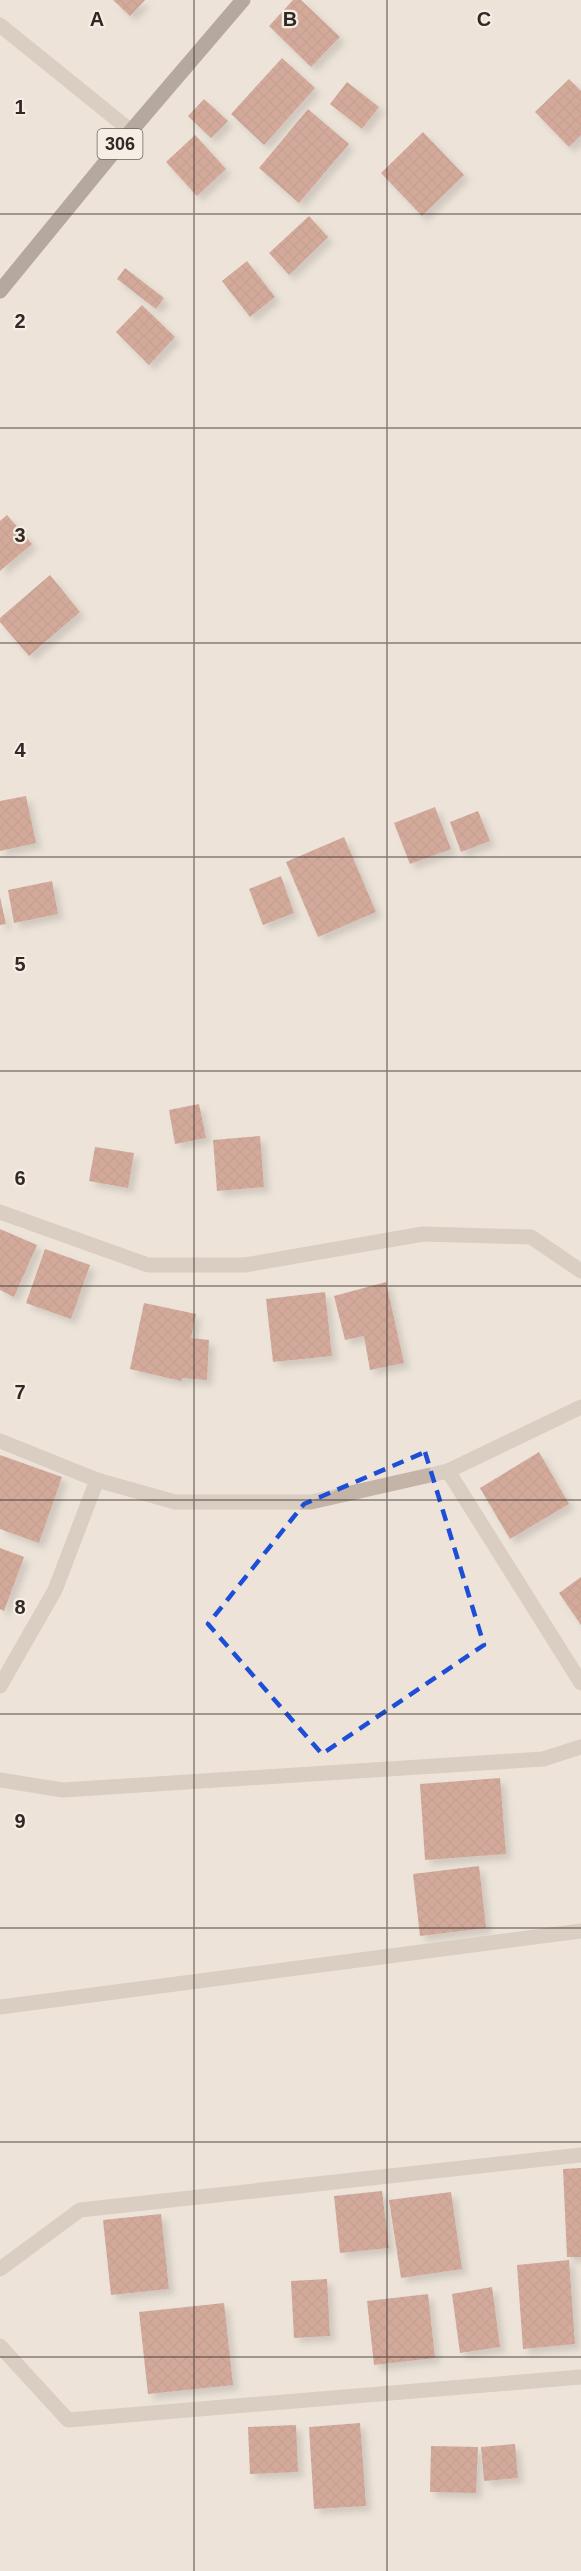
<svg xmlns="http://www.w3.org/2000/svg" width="581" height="2571" font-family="Helvetica,sans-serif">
<defs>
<pattern id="building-cross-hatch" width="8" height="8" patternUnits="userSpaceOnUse" patternTransform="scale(1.5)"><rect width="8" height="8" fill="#b6644e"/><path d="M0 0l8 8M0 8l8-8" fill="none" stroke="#955241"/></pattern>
<filter id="shadow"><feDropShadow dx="5.5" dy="5.5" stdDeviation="3" flood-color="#0004"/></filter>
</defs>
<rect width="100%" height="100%" fill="#ede3d9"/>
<!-- building -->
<g fill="url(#building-cross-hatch)" filter="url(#shadow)">
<polygon points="113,0 145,0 130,16"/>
<polygon points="293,0 301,0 340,37 311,67 269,26"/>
<polygon points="282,58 315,88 264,145 231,114"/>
<polygon points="569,79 581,91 581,135 569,147 535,112"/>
<polygon points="347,82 379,107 362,129 330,104"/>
<polygon points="204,99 228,121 211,138 188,116"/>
<polygon points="308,109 349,144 299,203 259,168"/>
<polygon points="423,132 464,175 422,216 381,173"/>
<polygon points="195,135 226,169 197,196 166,162"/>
<polygon points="309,216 328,237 289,275 269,253"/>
<polygon points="247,261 275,297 250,317 222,281"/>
<polygon points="125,268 164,298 156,309 117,279"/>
<polygon points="142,305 175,337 149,365 116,332"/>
<polygon points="7,515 32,544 0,571 0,521"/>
<polygon points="50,575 80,612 29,656 0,622 0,618"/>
<polygon points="26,796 36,843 0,851 0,801"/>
<polygon points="435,807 451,849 410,864 394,823"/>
<polygon points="478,811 490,841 461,852 450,822"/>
<polygon points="344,837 376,912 318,937 286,862"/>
<polygon points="281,876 294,913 263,925 249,889"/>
<polygon points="52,881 58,914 14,923 8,890"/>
<polygon points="0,897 6,924 0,925"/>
<polygon points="199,1104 206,1138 175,1144 169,1110"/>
<polygon points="260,1136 264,1187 217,1191 213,1140"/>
<polygon points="95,1147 134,1153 128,1188 89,1181"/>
<polygon points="0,1229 37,1245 14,1297 0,1290"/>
<polygon points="45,1249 90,1265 71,1319 26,1303"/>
<polygon points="386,1282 404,1363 370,1370 364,1336 345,1340 334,1296"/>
<polygon points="325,1292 332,1356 273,1362 266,1299"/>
<polygon points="144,1303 196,1314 191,1338 209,1340 207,1380 182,1378 181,1381 130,1369"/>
<polygon points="539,1452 569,1504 510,1539 480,1488"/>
<polygon points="0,1455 62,1477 39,1543 0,1529"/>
<polygon points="0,1548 24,1557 4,1611 0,1609"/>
<polygon points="581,1577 581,1625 559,1593"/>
<polygon points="500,1778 506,1854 425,1860 420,1784"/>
<polygon points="479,1866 486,1928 420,1936 413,1874"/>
<polygon points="581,2168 581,2257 567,2257 563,2169"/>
<polygon points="382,2191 389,2248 340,2253 334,2196"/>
<polygon points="451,2192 462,2269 401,2278 389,2200"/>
<polygon points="161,2214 169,2289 111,2295 103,2220"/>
<polygon points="569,2260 575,2344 523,2349 517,2265"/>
<polygon points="327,2279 330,2336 294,2338 291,2281"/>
<polygon points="492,2287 500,2347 460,2353 452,2294"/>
<polygon points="428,2294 435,2358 374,2365 367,2301"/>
<polygon points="224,2303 233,2385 148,2394 139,2312"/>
<polygon points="360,2423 366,2506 314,2509 309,2427"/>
<polygon points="296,2425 298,2472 250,2474 248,2427"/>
<polygon points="515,2444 518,2478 484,2481 481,2447"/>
<polygon points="431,2446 478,2447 476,2493 430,2492"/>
</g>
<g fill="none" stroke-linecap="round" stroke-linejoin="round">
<!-- street -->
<g stroke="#c4b3a7" stroke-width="15">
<polyline points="0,25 131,131"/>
<polyline points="0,1212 148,1265 245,1265 423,1234 531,1237 581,1271"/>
<polyline points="0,1441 97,1480 175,1502 311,1502 448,1471 581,1407"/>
<polyline points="448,1471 581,1683"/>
<polyline points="0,1686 55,1590 97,1480"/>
<polyline points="0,1780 63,1790 543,1759 581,1747"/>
<polyline points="0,2007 581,1931"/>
<polyline points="0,2269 80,2210 581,2155"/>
<polyline points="0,2346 68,2420 581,2377"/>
</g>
<!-- primary -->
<polyline stroke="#716059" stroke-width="15" points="0,291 131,131 243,0"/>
</g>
<!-- marked area -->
<path d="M0 0H581V2571H0ZM425,1452L484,1645L322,1754L208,1624L304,1504Z" fill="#ede3d9" fill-opacity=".55" fill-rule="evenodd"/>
<path fill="none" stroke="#1d4ed8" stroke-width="4.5" stroke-dasharray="12 8" stroke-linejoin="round" d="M425,1452L484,1645L322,1754L208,1624L304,1504Z"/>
<!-- grid -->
<path fill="none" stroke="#312926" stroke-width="1.5" stroke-opacity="0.55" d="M194,0V2571M387,0V2571M0,214H581M0,428H581M0,643H581M0,857H581M0,1071H581M0,1286H581M0,1500H581M0,1714H581M0,1928H581M0,2142H581M0,2357H581"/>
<g text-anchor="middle" stroke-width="4.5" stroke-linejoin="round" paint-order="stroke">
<!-- shield labels -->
<rect fill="#f6ede4" stroke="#6c645f" stroke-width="1.5" x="97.5" y="129" width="45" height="30" rx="4.5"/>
<g font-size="18" font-weight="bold" fill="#312926">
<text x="120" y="150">306</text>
</g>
</g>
<g font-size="20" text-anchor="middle" font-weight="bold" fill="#312926" stroke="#f6ede4" stroke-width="4.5" stroke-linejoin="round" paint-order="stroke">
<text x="97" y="26">A</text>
<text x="290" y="26">B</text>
<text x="484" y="26">C</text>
<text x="20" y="114">1</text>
<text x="20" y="328">2</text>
<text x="20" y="542">3</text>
<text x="20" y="757">4</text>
<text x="20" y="971">5</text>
<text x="20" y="1185">6</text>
<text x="20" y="1399">7</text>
<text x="20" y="1614">8</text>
<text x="20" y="1828">9</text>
</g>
</svg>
